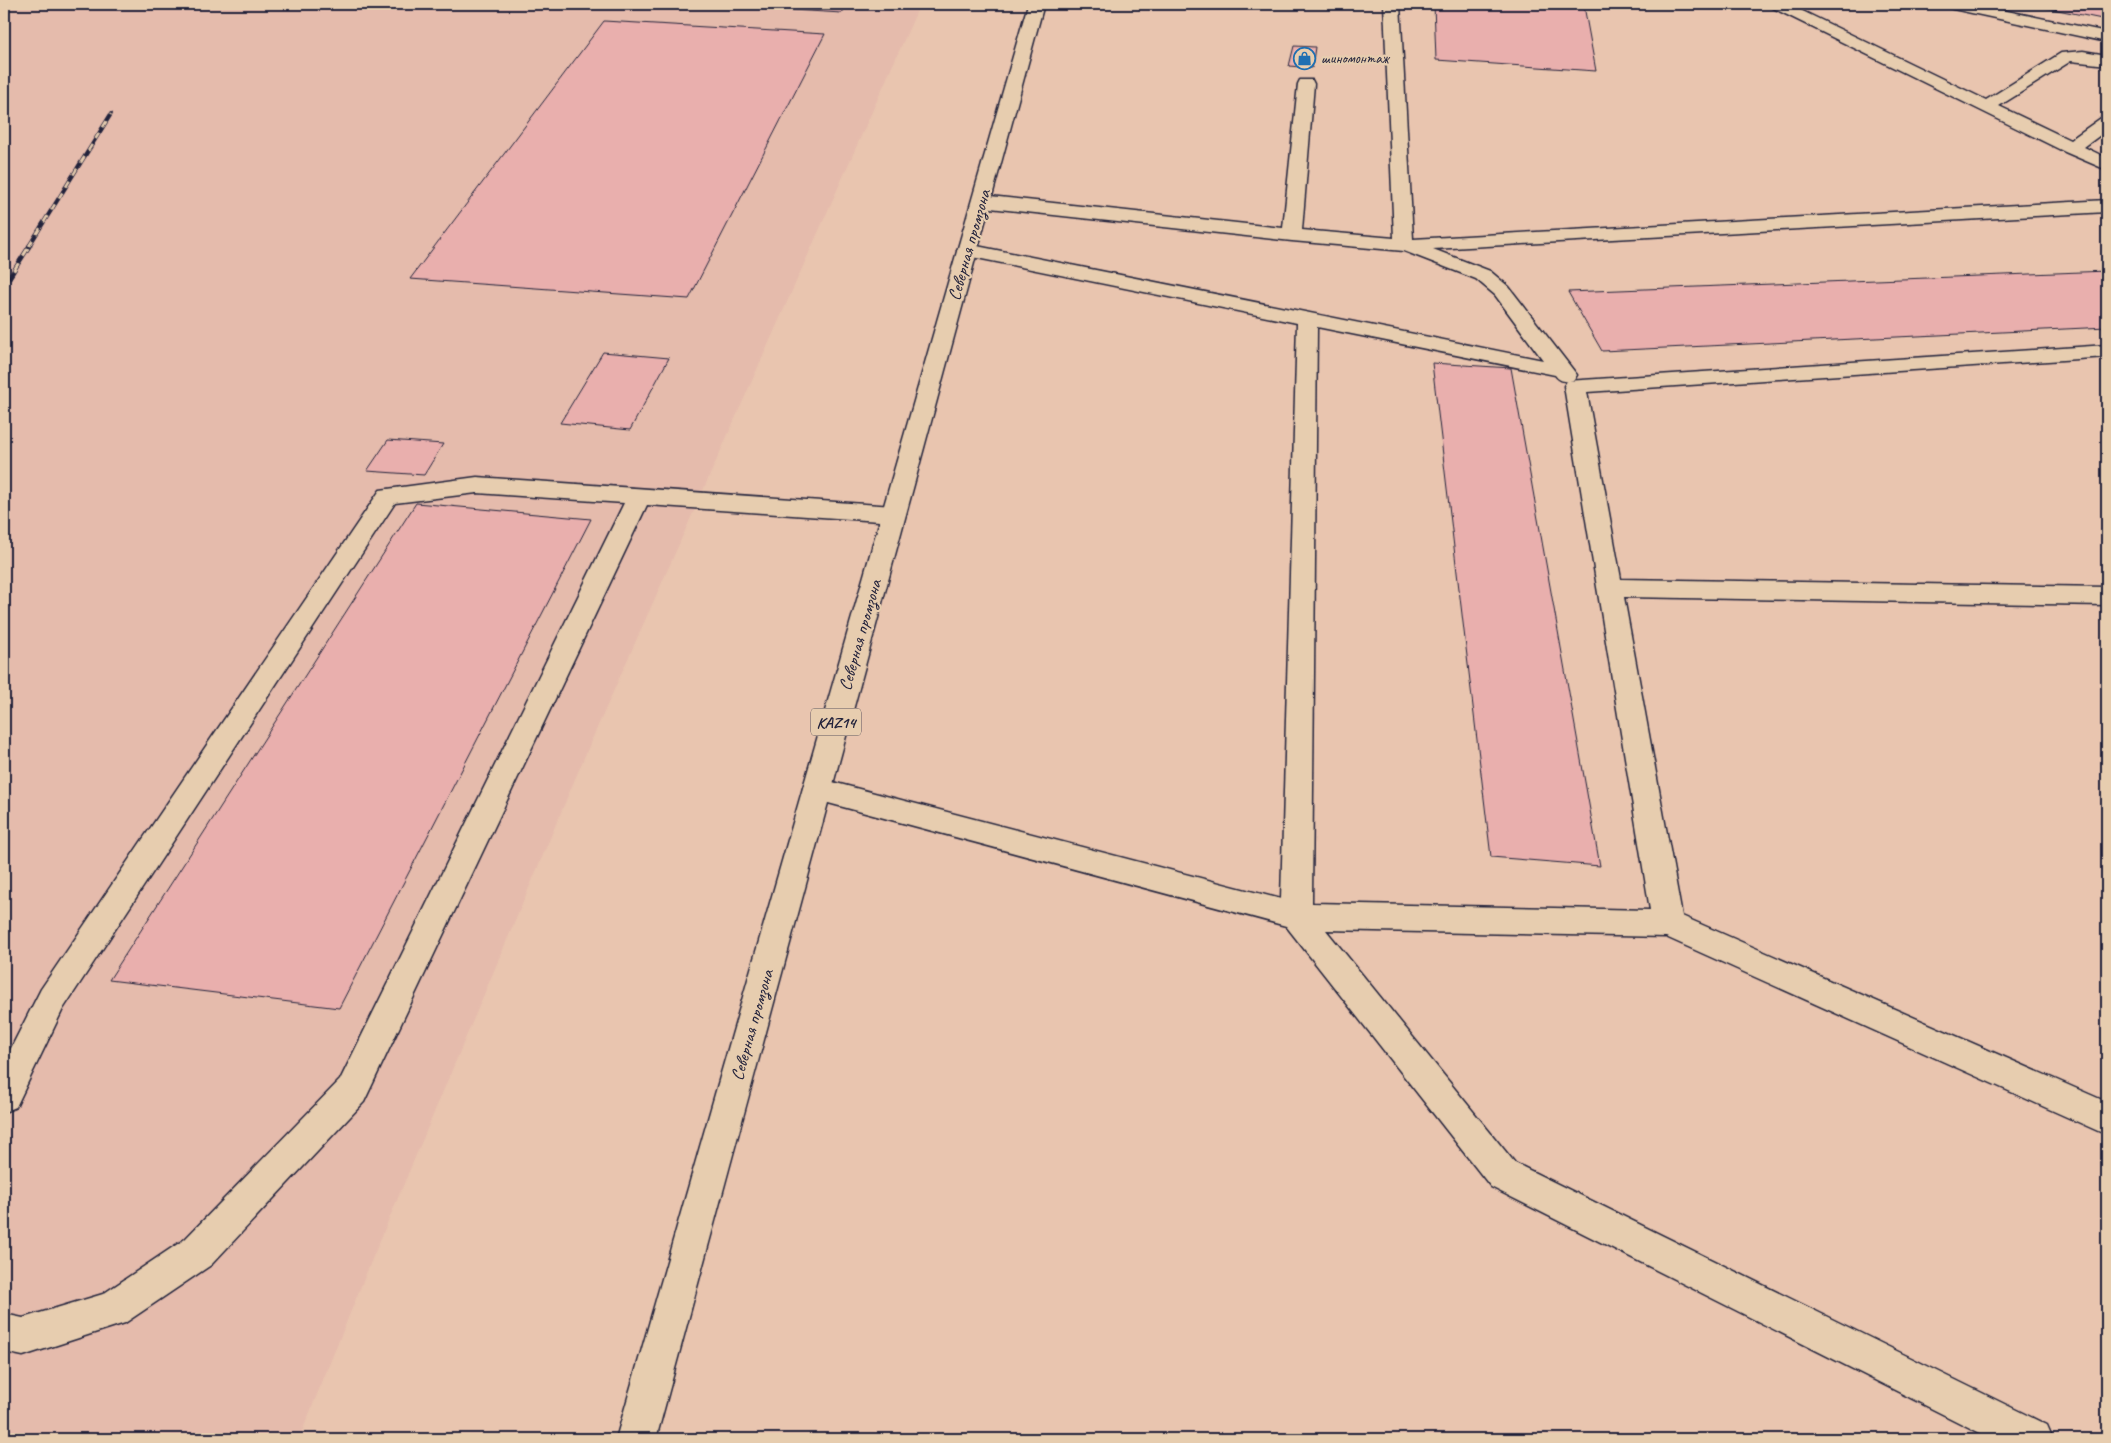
<svg xmlns="http://www.w3.org/2000/svg" width="2111" height="1443" font-family="Caveat,sans-serif">
<rect width="100%" height="100%" fill="#e9c5af"/>
<filter id="ink" filterUnits="userSpaceOnUse"><feTurbulence type="fractalNoise" baseFrequency=".02" numOctaves="2"/><feDisplacementMap in="SourceGraphic" scale="10" xChannelSelector="R" yChannelSelector="G"/><feConvolveMatrix kernelMatrix="1 2 1 2 8 2 1 2 1" color-interpolation-filters="sRGB"/></filter>
<g filter="url(#ink)">
<!-- built -->
<polygon fill="#e5bbac" points="4,4 920,4 589,746 370,1264 299,1439 4,1439"/>
<!-- building -->
<g fill="#e9afad" stroke="#22223b">
<polygon points="761,4 847,4 842,13 758,8"/>
<polygon points="1434,4 1546,4 1584,6 1596,71 1436,60"/>
<polygon points="2028,4 2107,4 2107,20"/>
<polygon points="604,21 825,34 689,299 410,279"/>
<polygon points="1294,46 1315,47 1312,68 1289,66"/>
<polygon points="2107,271 2107,327 1602,351 1568,292"/>
<polygon points="603,352 669,358 630,430 560,423"/>
<polygon points="1432,363 1511,368 1600,866 1491,857"/>
<polygon points="388,440 443,444 424,475 367,471"/>
<polygon points="416,503 591,519 339,1008 109,980"/>
</g>
<g fill="none" stroke-linecap="round" stroke-linejoin="round">
<defs>
<g id="service">
<path d="M1384,4H1400L1413,239L2107,200V212L1433,249L1490,271L1509,287L1577,375L1574,380C1566,382 1560,382 1555,375L1317,327L1312,903L1650,910L1564,386L1567,381L2107,345V357L1587,392L1621,579L2107,587V605L1624,597L1682,916L2107,1102V1135L1666,937L1326,930L1515,1163L2047,1425L2053,1439H1992L1491,1187L1286,926L817,800L807,797L803,789L807,781L817,778L1281,899L1297,323L967,256L960,254L957,250L960,246L967,244L1543,360L1495,295L1476,279L1404,251L1292,241L981,207L974,205L972,201L974,197L981,195L1283,228L1298,84L1300,80H1312L1314,84L1302,230L1394,238Z"/>
<polygon points="1768,4 1788,4 1986,100 2061,53 2083,51 2107,55 2107,65 2071,61 1999,106 2070,140 2101,118 2107,117 2107,130 2084,147 2107,158 2107,170 2065,152 1771,7"/>
<polygon points="1945,4 1974,4 2107,32 2107,42 1953,9 1948,7"/>
<polygon points="477,477 894,506 902,508 906,514 902,520 894,522 647,505 364,1102 211,1265 125,1323 23,1356 4,1352 4,1314 23,1318 103,1294 185,1239 340,1080 624,503 477,493 395,503 63,1009 16,1107 4,1112 4,1062 41,989 380,490"/>
</g>
<polygon id="primary" points="1028,4 1044,4 656,1439 616,1439"/>
</defs>
<!-- service casing -->
<use href="#service" stroke="#22223b" stroke-width="3"/>
<!-- primary casing -->
<use href="#primary" stroke="#22223b" stroke-width="3"/>
<!-- service -->
<use href="#service" fill="#e7cdaf" fill-rule="evenodd"/>
<!-- primary -->
<use href="#primary" fill="#e7cdaf" fill-rule="evenodd"/>
<defs>
<polyline id="rail-far1" points="29,246 111,114"/>
<polyline id="rail" points="4,286 30,245"/>
</defs>
<!-- rail-far1 casing -->
<use href="#rail-far1" stroke="#22223b" stroke-width="4"/>
<!-- rail casing -->
<use href="#rail" stroke="#22223b" stroke-width="4.5"/>
<!-- rail-far1 -->
<use href="#rail-far1" stroke="#e7cdaf" stroke-width="2.5" stroke-dasharray="7" stroke-linecap="butt"/>
<!-- rail -->
<use href="#rail" stroke="#e7cdaf" stroke-width="3" stroke-dasharray="9" stroke-linecap="butt"/>
</g>
</g>
<!-- icons -->
<defs>
<symbol id="shop-ring" viewBox="-11 -11 22 22"><circle r="9.5" fill="#e7cdaf" stroke="#1f6fb2" stroke-width="1.5"/><path d="M-5-2.5h2.3a2.7 3.5 0 0 1 5.4 0H5L5.5 6h-11ZM-1.5-2.5h3a1.5 2.3 0 0 0-3 0Z" fill="#1f6fb2"/></symbol>
</defs>
<g fill-rule="evenodd">
<use href="#shop-ring" x="1292" y="46" width="25" height="25"/>
</g>
<g text-anchor="middle" stroke-width="4.5" stroke-linejoin="round" paint-order="stroke">
<!-- far-poi labels -->
<g font-size="15" fill="#22223b" stroke="#e7cdaf" text-anchor="start">
<text x="1321" y="63">шиномонтаж</text>
</g>
<!-- shield labels -->
<rect fill="#e7cdaf" stroke="#5d555e" stroke-width="1" x="811" y="708.5" width="50" height="27" rx="4"/>
<g font-size="16" font-weight="bold" fill="#22223b">
<text x="836" y="728">KAZ14</text>
</g>
<!-- street labels -->
<g font-size="18" fill="#22223b" stroke="#e7cdaf">
<text transform="translate(969 245) rotate(-74)" y="6">Северная промзона</text>
<text transform="translate(860 635) rotate(-74)" y="6">Северная промзона</text>
<text transform="translate(752 1025) rotate(-74)" y="6">Северная промзона</text>
</g>
</g>
<!-- margin -->
<rect width="2111" height="1443" fill="none" stroke="#e7cdaf" stroke-width="20"/>
<rect x="10" y="10" width="2091" height="1423" fill="none" stroke="#22223b" stroke-width="2" filter="url(#ink)"/>
</svg>
